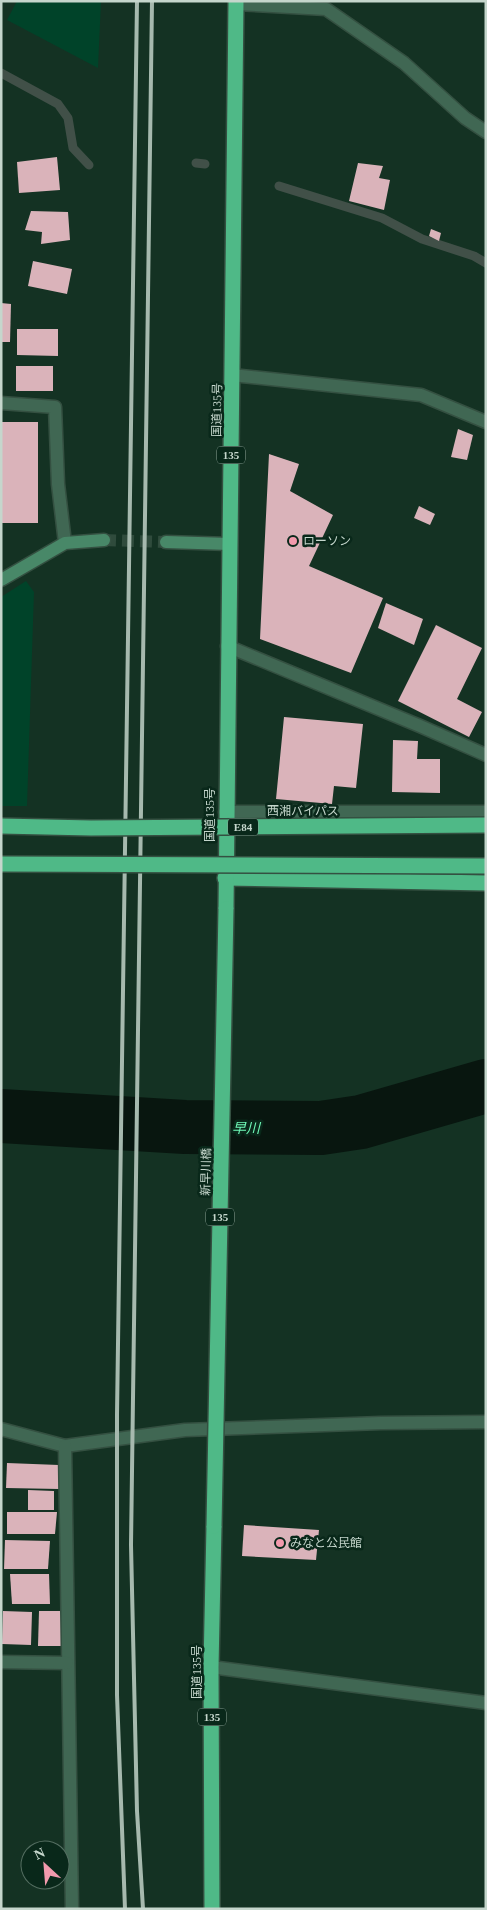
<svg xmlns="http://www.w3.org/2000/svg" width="487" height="1910" font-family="'Times New Roman','Noto Sans JP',serif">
<rect width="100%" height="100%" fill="#143223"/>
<!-- green -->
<g fill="#004329">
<polygon points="17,1 101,1 98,68 7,20"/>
<polygon points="26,581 34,592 27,806 1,806 1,597"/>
</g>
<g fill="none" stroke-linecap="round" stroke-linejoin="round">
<!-- stream -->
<g stroke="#415048" stroke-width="9">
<polyline points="1,73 58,104 68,118 73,148 89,165"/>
<polyline points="196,163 205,164"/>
<polyline points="279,186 382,218 422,239 474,256 486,263"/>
</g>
<!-- river -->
<polyline stroke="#08160f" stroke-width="54" points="1,1116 185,1127 321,1128 361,1122 486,1086"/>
</g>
<!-- building -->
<g fill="#dab3ba">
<polygon points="57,157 60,190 19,193 17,162"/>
<polygon points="358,163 383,166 379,178 390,180 384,210 349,201"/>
<polygon points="31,211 68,212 70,240 41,244 42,232 25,230"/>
<polygon points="431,229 441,233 439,241 429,236"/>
<polygon points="33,261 72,269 67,294 28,286"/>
<polygon points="1,303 11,304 10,342 1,342"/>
<polygon points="17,329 58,329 58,356 17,355"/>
<rect x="16" y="366" width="37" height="25"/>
<rect x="1" y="422" width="37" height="101"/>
<polygon points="458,429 473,435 467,460 451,457"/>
<polygon points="269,454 299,464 290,491 333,515 309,566 383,598 351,673 260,639"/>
<polygon points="419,506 435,514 430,525 414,518"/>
<polygon points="386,603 423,619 414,645 378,628"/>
<polygon points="436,625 482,648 457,699 482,712 469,737 398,701"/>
<polygon points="284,717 363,724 356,788 334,786 332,804 276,799"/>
<polygon points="393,740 418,741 417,759 440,759 440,793 392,792"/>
<polygon points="7,1463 59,1465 59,1489 6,1488"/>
<polygon points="28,1490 54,1491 54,1510 28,1510"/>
<polygon points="7,1512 57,1512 55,1534 7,1534"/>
<polygon points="244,1525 319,1530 316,1560 242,1556"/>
<polygon points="5,1540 50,1541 48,1569 4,1569"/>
<polygon points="10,1574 49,1574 50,1604 12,1604"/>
<polygon points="3,1611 32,1612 31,1645 2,1644"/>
<polygon points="39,1611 65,1611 63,1646 38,1646"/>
</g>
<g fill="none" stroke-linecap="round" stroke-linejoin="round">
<!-- secondary-tunnel -->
<polyline stroke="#2f4b3c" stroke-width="12" stroke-dasharray="12 6" stroke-linecap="butt" points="104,540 166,542"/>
<defs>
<g id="street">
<polyline points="236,4 326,9 404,63 465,118 486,132"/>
<polyline points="232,375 421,395 486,422"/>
<polyline points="1,403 55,407 58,484 65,543"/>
<polyline points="227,646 420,726 486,755"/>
<polyline points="225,812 486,812"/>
<polyline points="1,1429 65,1446 185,1430 381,1423 486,1422"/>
<polyline points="65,1446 72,1909"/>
<polyline points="1,1662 67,1663"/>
<polyline points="211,1667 486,1703"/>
</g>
<g id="secondary">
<polyline points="166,542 230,544"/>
<polyline points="1,580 65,543 104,540"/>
</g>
<g id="highway">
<polyline points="225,878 486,883"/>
<polyline points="226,909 236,1"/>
<polyline points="212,1909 211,1667 214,1526"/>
</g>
</defs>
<!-- street casing -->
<use href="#street" stroke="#345041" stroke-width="15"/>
<!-- secondary casing -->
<use href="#secondary" stroke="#345041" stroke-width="15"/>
<!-- highway casing -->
<use href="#highway" stroke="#345041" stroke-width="18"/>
<!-- street -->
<use href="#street" stroke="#406753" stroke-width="12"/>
<!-- secondary -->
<use href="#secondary" stroke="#488868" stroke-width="12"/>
<!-- highway -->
<use href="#highway" stroke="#4fb987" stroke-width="15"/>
<!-- rail -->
<g stroke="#a6b9ae" stroke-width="4">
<polyline points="125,1909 117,1695 117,1415 137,1"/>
<polyline points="143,1909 137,1811 131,1545 152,1"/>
</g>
<defs>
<g id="highway-bridge">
<polyline points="1,826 91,828 486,825"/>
<polyline points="1,864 486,866"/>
<polyline points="214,1526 226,909"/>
</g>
</defs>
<!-- highway-bridge casing -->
<use href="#highway-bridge" stroke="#345041" stroke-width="18" stroke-linecap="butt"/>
<!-- highway-bridge -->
<use href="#highway-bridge" stroke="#4fb987" stroke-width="15"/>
</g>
<!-- markers -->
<g fill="#f29aad" stroke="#09281a" stroke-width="2">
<circle cx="293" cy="541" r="5"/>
<circle cx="280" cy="1543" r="5"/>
</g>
<g text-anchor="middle" stroke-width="5" stroke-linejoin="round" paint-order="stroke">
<!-- shield labels -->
<g fill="#09281a" stroke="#8da297" stroke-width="1">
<rect x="217" y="446.5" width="28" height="17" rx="4"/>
<rect x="228" y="818.5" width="30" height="17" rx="4"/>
<rect x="206" y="1208.5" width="28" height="17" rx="4"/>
<rect x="198" y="1708.5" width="28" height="17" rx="4"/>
</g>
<g font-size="11" font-weight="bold" fill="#c5d6cc">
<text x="231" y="459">135</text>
<text x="243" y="831">E84</text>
<text x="220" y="1221">135</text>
<text x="212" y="1721">135</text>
</g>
<!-- street labels -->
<g font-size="12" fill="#c5d6cc" stroke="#09281a">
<text transform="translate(217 410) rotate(-89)" y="4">国道135号</text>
<text x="303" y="815">西湘バイパス</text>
<text transform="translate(210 815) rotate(-90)" y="4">国道135号</text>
<text transform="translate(206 1172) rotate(-89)" y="4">新早川橋</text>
<text transform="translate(197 1672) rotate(-90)" y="4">国道135号</text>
</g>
<!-- poi labels -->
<g font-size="12" fill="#c5d6cc" stroke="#09281a" text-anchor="start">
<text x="303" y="545">ローソン</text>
<text x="290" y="1547">みなと公民館</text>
</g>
<!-- water labels -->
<g font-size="14" font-style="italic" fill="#70fab8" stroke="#09281a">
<text x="246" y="1133">早川</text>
</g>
</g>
<!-- border -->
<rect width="487" height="1910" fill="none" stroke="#c5d6cc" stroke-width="5"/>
<!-- north arrow -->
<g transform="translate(45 1865) rotate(334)"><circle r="24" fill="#09281a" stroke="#546e61"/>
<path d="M0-4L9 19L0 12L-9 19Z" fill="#f29aad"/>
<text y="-8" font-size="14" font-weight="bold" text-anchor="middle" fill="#c5d6cc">N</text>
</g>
</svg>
